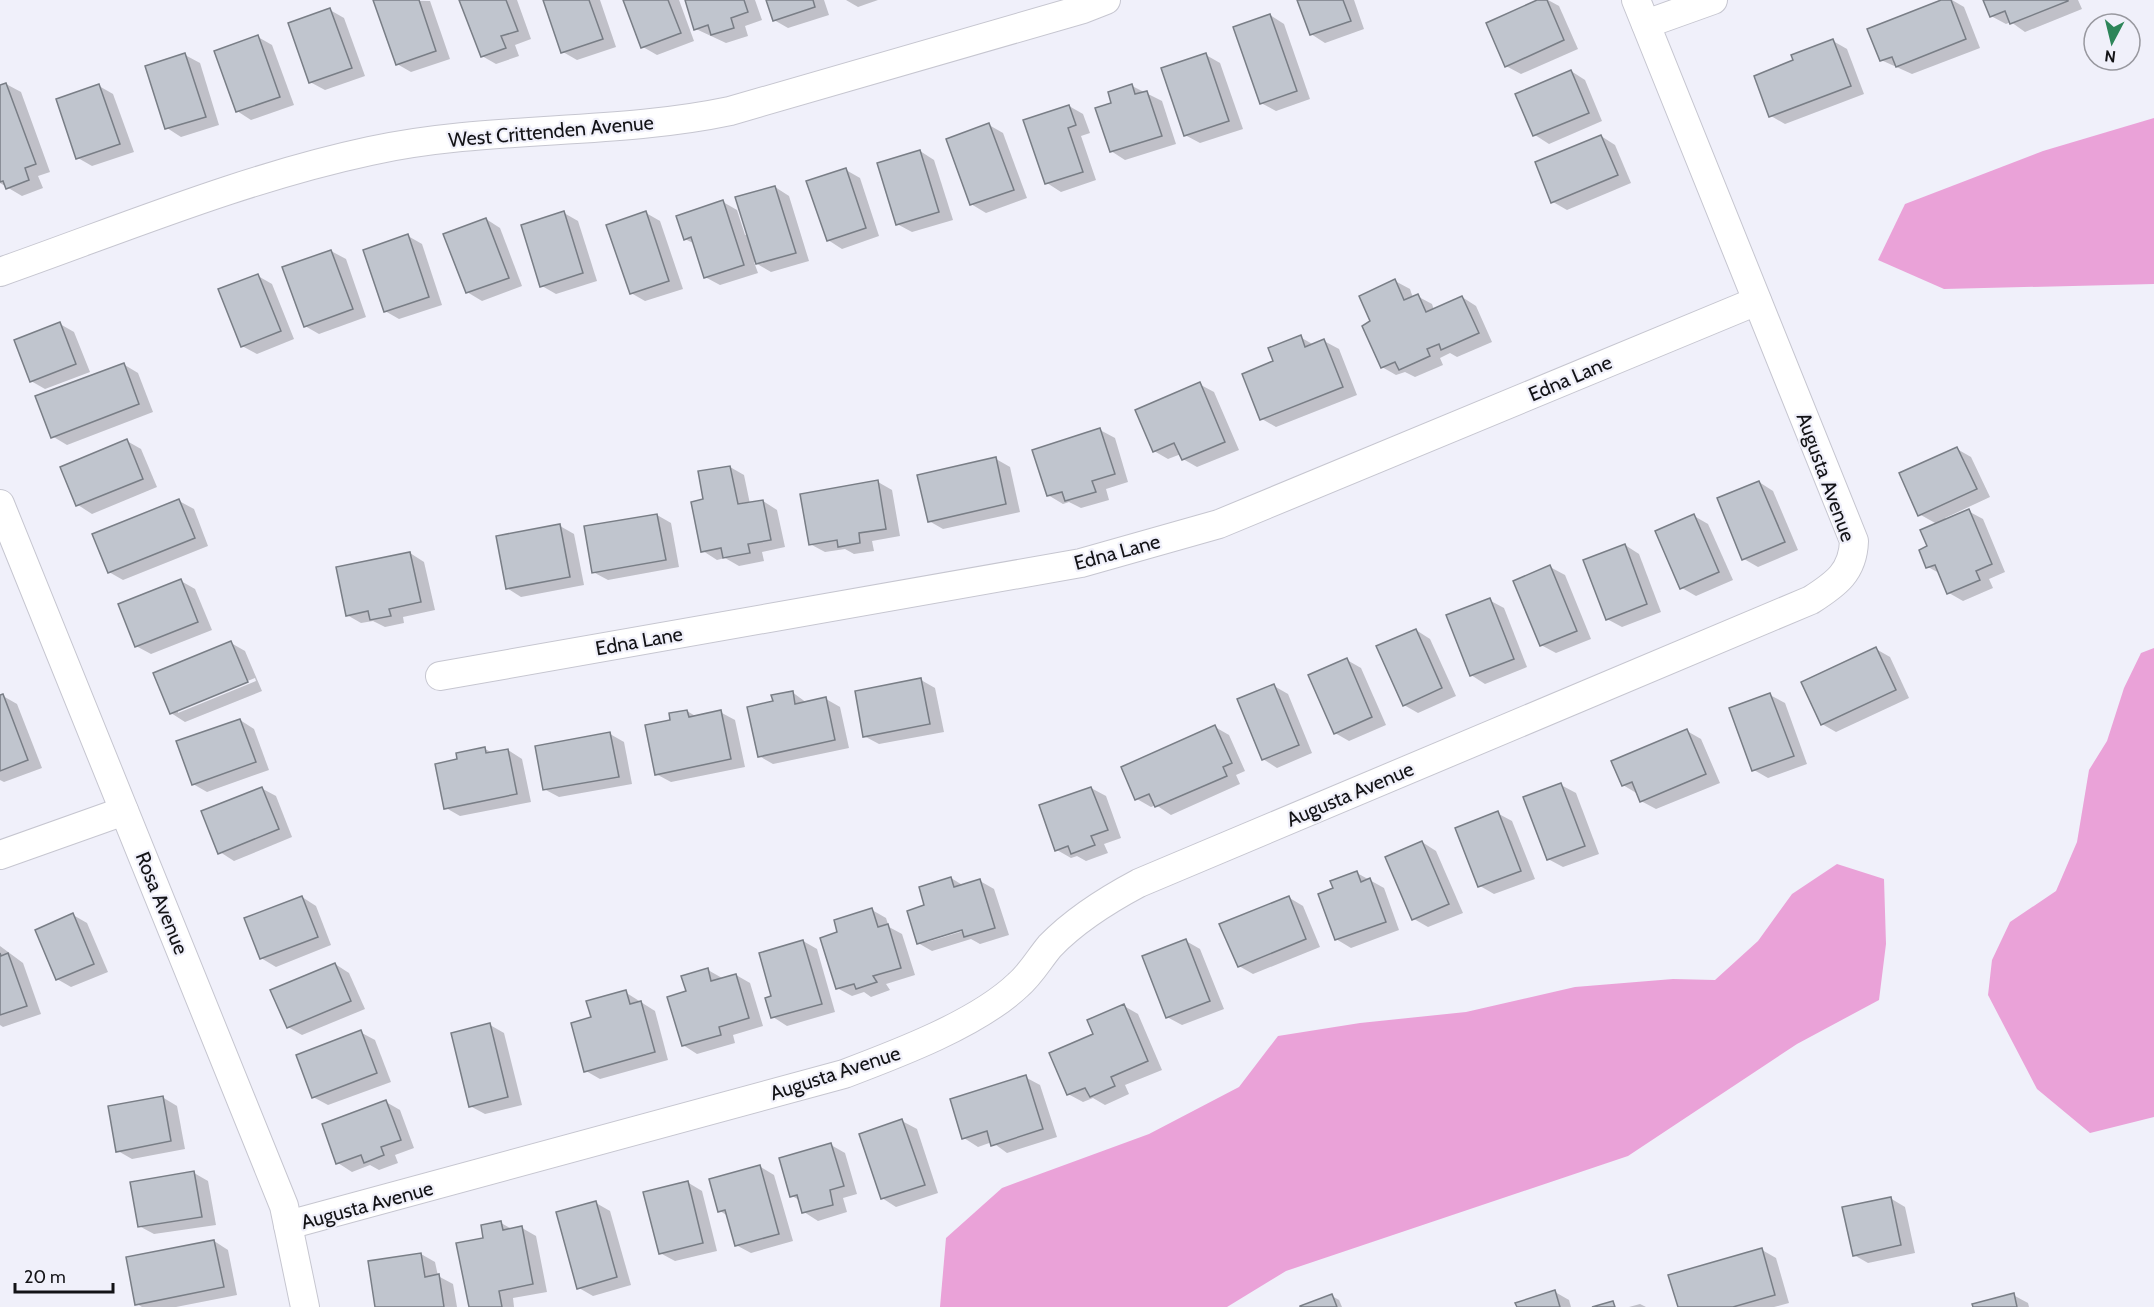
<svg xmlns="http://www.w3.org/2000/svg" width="2154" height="1307" font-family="Cabin,sans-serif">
<rect width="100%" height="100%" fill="#f0f0fa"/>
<!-- forest -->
<g fill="#eaa2d8">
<polygon points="2154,118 2154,284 1944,289 1878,260 1905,204 2043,151"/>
<polygon points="2154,648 2154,1117 2090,1133 2037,1089 1988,995 1992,960 2010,922 2056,891 2077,842 2089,770 2107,741 2124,688 2141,653"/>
<polygon points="1837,864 1884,879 1886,944 1879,1000 1797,1044 1628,1156 1286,1271 1227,1307 940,1307 946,1238 1002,1188 1149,1134 1239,1087 1278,1036 1360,1023 1466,1012 1575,987 1673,979 1715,980 1758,941 1792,894"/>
</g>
<!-- shadow -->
<g fill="#0003" fill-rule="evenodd">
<polygon points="375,0 430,1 450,59 411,72 397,64"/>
<polygon points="461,0 517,0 531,39 515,45 519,56 496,64 482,56"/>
<polygon points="545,0 600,0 616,47 577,60 563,52"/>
<polygon points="625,0 679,0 694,41 657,55 643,47"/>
<polygon points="686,0 755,0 762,20 745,26 748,36 726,43 696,29"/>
<polygon points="768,0 824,0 829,15 788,28 774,20"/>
<polygon points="846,0 878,0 858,7"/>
<polygon points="1299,0 1354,0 1364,29 1325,43 1311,34"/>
<polygon points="1541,0 1548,0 1559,6 1578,49 1521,74 1506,66"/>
<polygon points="1946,0 1952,0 1964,7 1980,48 1912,74 1881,60"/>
<polygon points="1985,0 2078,0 2082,9 2025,32 2011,22 2006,24 1991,16"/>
<polygon points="330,10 344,18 365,76 325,90 310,82"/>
<polygon points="1270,15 1284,24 1310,99 1276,111 1261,103"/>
<polygon points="258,37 272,45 294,105 251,120 237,111"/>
<polygon points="1833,41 1847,49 1864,94 1785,124 1771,116 1795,61"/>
<polygon points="185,55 200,63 219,125 181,137 167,128"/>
<polygon points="1206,55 1220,63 1243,129 1200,143 1185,135"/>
<polygon points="1571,71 1585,80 1602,121 1549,144 1535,135 1517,94"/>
<polygon points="6,84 21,92 50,172 38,176 43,188 22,196 0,183 0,86"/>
<polygon points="99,86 113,94 134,152 92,166 78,158"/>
<polygon points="1132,86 1162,101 1176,144 1125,160 1111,151 1113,104"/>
<polygon points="1069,106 1083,114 1090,133 1081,136 1096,180 1061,192 1047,183"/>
<polygon points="989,125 1003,133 1027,198 986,213 971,204"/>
<polygon points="1601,136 1615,145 1631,183 1567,210 1553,202"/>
<polygon points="920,151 934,160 953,220 912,232 897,224"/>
<polygon points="846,170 860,178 879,236 842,249 828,240"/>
<polygon points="775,187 789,196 809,261 771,272 754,262 758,273 720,285 705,277 695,244 685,239 723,202 737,210 745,235 748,234"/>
<polygon points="564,213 578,221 597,281 556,294 542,286"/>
<polygon points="646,213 660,221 683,289 645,301 631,293"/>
<polygon points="486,219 500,228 522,286 482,301 467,292"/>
<polygon points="408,236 422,244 442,305 399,319 385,311"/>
<polygon points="331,251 346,259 366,317 319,334 305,326"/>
<polygon points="258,276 272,284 294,339 257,354 242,346"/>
<polygon points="1395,281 1410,289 1413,298 1417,296 1432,304 1434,310 1462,297 1476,306 1492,342 1457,357 1450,353 1440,358 1443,365 1415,377 1405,372 1396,375 1382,367 1372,322"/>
<polygon points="60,324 74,332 90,372 45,389 31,381"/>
<polygon points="1300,337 1314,345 1324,341 1339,349 1357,395 1276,427 1262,419"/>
<polygon points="123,364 138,373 153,412 67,445 52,436"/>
<polygon points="1199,384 1214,392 1239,450 1197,467 1183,459 1181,454 1168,459 1154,451"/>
<polygon points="1100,430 1115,438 1128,482 1106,489 1109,500 1081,508 1069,502 1063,504 1048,495"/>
<polygon points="127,441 141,449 157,487 92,514 78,505"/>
<polygon points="1957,449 1971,457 1990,497 1945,518 1946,520 1968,511 1983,519 2005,572 1989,579 1993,588 1963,601 1949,593 1941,574 1928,567 1929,547 1937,524 1919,514"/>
<polygon points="996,459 1010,467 1020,512 943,529 929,521"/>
<polygon points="730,467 744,475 750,504 763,501 777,510 785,547 762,552 764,561 739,566 725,558 717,560 703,551 705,500"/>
<polygon points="878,482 892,490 900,536 872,541 874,551 854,554 845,549 825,552 810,544"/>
<polygon points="1759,482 1773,491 1798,550 1758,567 1744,559"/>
<polygon points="179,501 194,509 208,546 123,580 109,572"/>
<polygon points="657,515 671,523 679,567 608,580 593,572"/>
<polygon points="1694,516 1708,524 1733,580 1696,596 1682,588"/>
<polygon points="560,526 574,534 584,585 521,597 507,588"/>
<polygon points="1625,545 1639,554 1661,612 1622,627 1607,619"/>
<polygon points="410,553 424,562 435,610 403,617 404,623 385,627 373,621 361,623 347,615"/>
<polygon points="1550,567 1565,575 1591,639 1556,653 1541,645"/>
<polygon points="181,581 195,589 212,630 151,654 136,646"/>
<polygon points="1489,600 1504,608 1527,667 1485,684 1471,675"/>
<polygon points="1416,630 1430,639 1456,696 1418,713 1404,705"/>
<path d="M231,643L245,651L262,691L185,722L171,713ZM255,678L256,681L178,713V709Z"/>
<polygon points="1876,649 1890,657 1909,698 1836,732 1822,724"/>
<polygon points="1347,660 1361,668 1386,725 1349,741 1335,733"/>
<polygon points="921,680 935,688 944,732 879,744 864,736"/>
<polygon points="1274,686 1288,694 1312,753 1277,768 1263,759"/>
<polygon points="792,692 807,703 826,699 840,707 849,748 773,764 759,756 774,703"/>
<polygon points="1770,695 1785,703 1807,764 1768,778 1754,770"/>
<polygon points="3,696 17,704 42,768 4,782 0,780 0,697"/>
<polygon points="687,711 697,717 720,712 735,720 745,767 671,782 656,774 672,721"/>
<polygon points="240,720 254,729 269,770 207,792 193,784"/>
<polygon points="1215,727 1229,735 1245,771 1236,775 1240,784 1171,815 1156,805 1151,807 1137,799"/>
<polygon points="1687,731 1701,739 1720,783 1656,809 1641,801 1638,794 1623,785"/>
<polygon points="610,734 624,742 632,784 559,797 544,789"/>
<polygon points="485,749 493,753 508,750 522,759 531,802 460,816 446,808 459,760"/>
<polygon points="1561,785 1576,793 1599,854 1563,867 1548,859"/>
<polygon points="261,788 276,796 292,837 234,861 220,852"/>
<polygon points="1091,788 1106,796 1121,838 1104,844 1108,853 1086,861 1077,856 1071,858 1057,850"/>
<polygon points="1497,813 1512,821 1535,879 1494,894 1480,886"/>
<polygon points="1422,842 1436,851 1463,913 1428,927 1414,919"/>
<polygon points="1357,873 1384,888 1399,930 1351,948 1336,939 1335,889"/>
<path d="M951,878L964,886L980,881L994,889L1009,935L980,944L971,939L932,951L918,943L926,906ZM969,926L970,929L927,942V939Z"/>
<polygon points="302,897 316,906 331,945 276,967 261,958"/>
<polygon points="1288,897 1303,906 1320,947 1253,974 1239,966"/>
<polygon points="872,910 886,918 889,927 902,934 915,975 886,984 890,990 871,997 864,992 852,996 837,988 839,933"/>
<polygon points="73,915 87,923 108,972 71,987 57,979"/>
<polygon points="803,941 817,949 835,1012 787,1026 773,1017 773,997"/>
<polygon points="1186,941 1200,949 1224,1009 1182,1025 1167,1017"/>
<polygon points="0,946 23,963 41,1014 3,1027 0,1025"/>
<polygon points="335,964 349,973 365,1009 302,1035 288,1027"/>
<polygon points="708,970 722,978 736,975 750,983 763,1026 733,1035 735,1043 697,1054 683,1045 688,992"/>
<polygon points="625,992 655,1011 668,1060 600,1079 586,1071 593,1018"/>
<polygon points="1124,1006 1138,1014 1162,1070 1125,1085 1129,1094 1105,1105 1093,1098 1083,1102 1068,1094 1095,1035"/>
<polygon points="490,1025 504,1033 522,1105 485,1114 470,1106"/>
<polygon points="360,1032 375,1040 391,1082 328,1105 313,1097"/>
<polygon points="1025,1077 1040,1085 1057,1137 1007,1153 992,1142 978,1147 964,1138"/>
<polygon points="162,1097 177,1106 185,1149 132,1159 118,1151"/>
<polygon points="386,1102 400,1110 414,1148 395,1155 398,1163 379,1170 370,1165 352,1172 338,1163"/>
<polygon points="902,1121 917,1129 938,1193 896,1207 882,1198"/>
<polygon points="831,1145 845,1153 857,1194 843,1198 847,1212 818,1221 804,1212 801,1201 792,1196"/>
<polygon points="759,1166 774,1175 793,1241 751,1253 736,1245 728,1216 720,1211"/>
<polygon points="194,1173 208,1181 216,1225 154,1234 139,1226"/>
<polygon points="687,1182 702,1191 717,1251 675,1261 660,1253"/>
<polygon points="1890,1198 1905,1207 1915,1253 1868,1263 1854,1255"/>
<polygon points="596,1203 610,1211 631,1285 593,1296 579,1288"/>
<polygon points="501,1223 512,1229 522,1228 536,1236 547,1292 513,1298 514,1307 470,1307 485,1239"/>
<polygon points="214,1241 228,1250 237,1295 176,1307 142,1307 137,1304"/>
<polygon points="1762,1250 1776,1258 1789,1303 1774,1307 1679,1307"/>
<polygon points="421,1254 435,1262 438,1276 453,1284 457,1307 377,1307"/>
<polygon points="1555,1292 1569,1300 1571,1307 1518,1307"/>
<polygon points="2013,1295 2028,1303 2029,1307 1975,1307"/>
<polygon points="1332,1296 1339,1300 1342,1307 1302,1307"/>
<polygon points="1640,1304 1646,1307 1629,1307"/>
</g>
<!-- building -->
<g fill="#c0c5ce" stroke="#797e86" stroke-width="1.5">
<polygon points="373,0 419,0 436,51 396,65"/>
<polygon points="459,0 506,0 518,31 501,36 506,48 481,57"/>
<polygon points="543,0 589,0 603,39 561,53"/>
<polygon points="623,0 668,0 681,33 641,48"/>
<polygon points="685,0 744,0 748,12 731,18 734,28 711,35 708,25 694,30"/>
<polygon points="766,0 813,0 815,7 773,21"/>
<polygon points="1297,0 1343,0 1351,21 1310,35"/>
<polygon points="1537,0 1547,0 1564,40 1505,67 1486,23"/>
<polygon points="1941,0 1951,0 1966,39 1896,67 1892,57 1880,61 1867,29"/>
<polygon points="1983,0 2068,0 2068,1 2010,24 2005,11 1990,17"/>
<polygon points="330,8 352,68 309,83 288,23"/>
<polygon points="1270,14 1297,91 1260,104 1233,27"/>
<polygon points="258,35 280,97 236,112 214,51"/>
<polygon points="1833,39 1851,86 1769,117 1754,76 1793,60 1791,55"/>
<polygon points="185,53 206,117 165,129 145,66"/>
<polygon points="1206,53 1229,121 1184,136 1161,68"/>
<polygon points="1571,70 1589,113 1533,136 1515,94"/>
<polygon points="6,83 36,164 25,168 29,180 6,189 3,181 0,182 0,85"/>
<polygon points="99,84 120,144 76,159 56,99"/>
<polygon points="1132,84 1135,94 1147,91 1162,136 1110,152 1095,108 1111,103 1108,92"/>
<polygon points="1069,105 1076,125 1068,128 1083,172 1045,184 1023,120"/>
<polygon points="989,123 1014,190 970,205 946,139"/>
<polygon points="1601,135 1618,175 1551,203 1535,162"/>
<polygon points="920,150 939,212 896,225 877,163"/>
<polygon points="846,168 866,228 827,241 806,181"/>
<polygon points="775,186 796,253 756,264 735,197"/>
<polygon points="723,200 744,265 704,278 691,237 684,240 676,216"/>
<polygon points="564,211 583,273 540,287 521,225"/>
<polygon points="646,211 669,281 630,294 606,225"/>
<polygon points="486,218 509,278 466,293 443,234"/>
<polygon points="408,234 429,297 384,312 363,250"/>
<polygon points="331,250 353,309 304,327 282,267"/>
<polygon points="258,274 281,331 241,347 218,289"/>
<polygon points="1395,279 1404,300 1418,294 1426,312 1462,296 1479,333 1441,350 1439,344 1427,349 1430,356 1399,370 1395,362 1381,368 1362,326 1370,321 1359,296"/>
<polygon points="60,322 76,364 30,382 14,340"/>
<polygon points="1301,335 1305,347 1324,339 1343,387 1260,420 1242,374 1273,361 1268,348"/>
<polygon points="124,363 139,404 51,438 35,396"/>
<polygon points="1200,382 1225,442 1182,460 1174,443 1153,452 1135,410"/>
<polygon points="1100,428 1115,474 1092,481 1096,492 1065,501 1062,492 1047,496 1032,450"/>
<polygon points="127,439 143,479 76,506 60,467"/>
<polygon points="1957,447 1977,489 1918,516 1899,473"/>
<polygon points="996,457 1006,504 928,522 917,475"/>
<polygon points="730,466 738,504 763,500 771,540 748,544 750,553 723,558 721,548 701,552 691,502 703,499 698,471"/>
<polygon points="878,480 886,529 859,533 860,543 838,547 837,540 809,545 800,494"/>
<polygon points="1759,481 1785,542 1742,560 1717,498"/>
<polygon points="179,499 195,538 108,573 92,534"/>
<polygon points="1969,509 1992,564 1976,571 1980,580 1947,594 1935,565 1926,568 1919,550 1927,546 1920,530"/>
<polygon points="657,514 666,560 592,573 584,526"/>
<polygon points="1694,514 1719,572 1680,589 1655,531"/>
<polygon points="560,524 570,577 506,589 496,536"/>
<polygon points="1625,544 1647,604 1606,620 1583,560"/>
<polygon points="410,552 421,602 389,609 391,616 370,620 368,611 346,616 336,567"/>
<polygon points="1550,565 1577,631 1540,646 1513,581"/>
<polygon points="181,579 198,622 135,647 118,604"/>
<polygon points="1490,598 1514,659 1470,676 1446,615"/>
<polygon points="1416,629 1442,688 1403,706 1376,646"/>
<polygon points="231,641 248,682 170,714 153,673"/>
<polygon points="1876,647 1896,690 1821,725 1801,682"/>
<polygon points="1347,658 1372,717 1334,734 1308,675"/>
<polygon points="921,678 930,724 863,737 855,691"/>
<polygon points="1274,684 1299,745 1262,760 1237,699"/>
<polygon points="793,691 795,704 826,697 835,740 758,757 747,707 773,701 771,695"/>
<polygon points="1770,693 1794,756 1752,771 1729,708"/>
<polygon points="3,694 28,760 0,771 0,695"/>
<polygon points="687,710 689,717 721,710 731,759 655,775 645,725 670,720 669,713"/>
<polygon points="240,719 256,762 192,785 176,741"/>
<polygon points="1215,725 1232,763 1223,767 1227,776 1155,807 1149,794 1135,800 1121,767"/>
<polygon points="1687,729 1706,774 1640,802 1632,782 1622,786 1611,761"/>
<polygon points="610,732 619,777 543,790 535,746"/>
<polygon points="485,747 486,753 508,749 517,794 444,809 435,764 457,759 456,753"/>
<polygon points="1561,783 1585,846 1547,860 1523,797"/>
<polygon points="262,787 279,829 218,854 201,811"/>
<polygon points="1091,787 1108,830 1091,836 1095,845 1071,854 1068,846 1055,851 1039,805"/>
<polygon points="1498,811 1521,871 1478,887 1455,828"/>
<polygon points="1422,841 1449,904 1412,920 1385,857"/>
<polygon points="1357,871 1361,882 1370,878 1386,922 1335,940 1318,894 1333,888 1330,881"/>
<polygon points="951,877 954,887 980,879 995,928 964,937 962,930 917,944 907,911 924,905 919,887"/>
<polygon points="302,896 318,937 260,959 244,918"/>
<polygon points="1289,896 1306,939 1238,967 1219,924"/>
<polygon points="872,908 878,927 888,924 901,968 873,976 877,982 856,989 854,984 836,989 820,938 837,932 834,920"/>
<polygon points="73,913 94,964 56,980 35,930"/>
<polygon points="1186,939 1210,1001 1166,1018 1142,956"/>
<polygon points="803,940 822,1004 771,1018 765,998 771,996 759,953"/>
<polygon points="0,953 1,956 8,953 27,1006 0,1015"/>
<polygon points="335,963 351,1001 287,1028 270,990"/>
<polygon points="708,968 711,981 736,974 749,1018 719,1027 721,1035 682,1046 667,997 686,991 681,976"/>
<polygon points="626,990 630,1004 641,1001 655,1052 584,1072 571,1023 591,1017 586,1001"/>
<polygon points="1124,1004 1148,1061 1111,1077 1115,1086 1090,1097 1085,1088 1067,1095 1049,1053 1093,1034 1087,1020"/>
<polygon points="490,1023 508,1097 469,1107 451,1033"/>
<polygon points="361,1030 377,1073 312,1098 296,1055"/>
<polygon points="1026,1075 1043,1129 991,1146 987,1131 962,1139 950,1099"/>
<polygon points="163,1096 171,1141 116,1152 108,1106"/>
<polygon points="386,1100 401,1140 381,1147 384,1155 364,1163 361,1155 336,1164 322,1124"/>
<polygon points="902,1119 925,1185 881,1199 859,1134"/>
<polygon points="831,1143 844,1186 830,1190 833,1205 802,1213 797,1195 790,1197 779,1158"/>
<polygon points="760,1165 779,1234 735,1246 725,1210 718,1212 709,1179"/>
<polygon points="194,1171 202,1217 138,1227 130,1182"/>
<polygon points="688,1181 703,1243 659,1254 643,1192"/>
<polygon points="1891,1197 1901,1245 1853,1256 1842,1207"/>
<polygon points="596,1201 617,1277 577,1289 556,1212"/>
<polygon points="501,1221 503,1230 522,1226 533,1284 499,1291 502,1307 469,1307 456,1243 483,1238 481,1225"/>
<polygon points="214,1240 224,1287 135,1305 126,1257"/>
<polygon points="1762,1248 1775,1295 1733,1307 1678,1307 1668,1275"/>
<polygon points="421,1253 425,1277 439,1274 444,1307 375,1307 368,1261"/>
<polygon points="1555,1290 1560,1307 1517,1307 1515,1303"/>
<polygon points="2014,1293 2017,1307 1973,1307 1972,1304"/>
<polygon points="1332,1294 1337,1307 1300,1307 1300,1306"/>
<polygon points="1613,1301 1615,1307 1592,1307"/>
</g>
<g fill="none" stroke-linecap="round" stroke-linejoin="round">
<defs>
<g id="street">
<polyline points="1646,24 1713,0"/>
<path d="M0,272C122,229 244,178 370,151C489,125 612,136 730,111L1083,9L1106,0"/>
<polyline points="0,504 284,1206 305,1307"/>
<polyline points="440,676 1081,563 1219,524 1757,301"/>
<polyline points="0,855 124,811"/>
<path d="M288,1225L844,1074C897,1054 977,1024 1018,985C1031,974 1039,959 1050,946C1075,920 1107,900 1139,883L1811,600C1836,584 1853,572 1854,541L1636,0"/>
</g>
</defs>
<!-- street casing -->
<use href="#street" stroke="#c6c6d0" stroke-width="30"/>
<!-- street -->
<use href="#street" stroke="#fff" stroke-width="28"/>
</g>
<g text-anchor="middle" stroke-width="4.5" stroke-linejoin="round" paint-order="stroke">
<!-- street labels -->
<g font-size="20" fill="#131316" stroke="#f0f0fa">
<text transform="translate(551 131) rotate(-5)" y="7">West Crittenden Avenue</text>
<text transform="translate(1570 378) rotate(-23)" y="7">Edna Lane</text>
<text transform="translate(1826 477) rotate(70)" y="7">Augusta Avenue</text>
<text transform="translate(1117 552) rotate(-15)" y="7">Edna Lane</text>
<text transform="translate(639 641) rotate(-10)" y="7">Edna Lane</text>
<text transform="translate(1350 794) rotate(-23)" y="7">Augusta Avenue</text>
<text transform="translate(162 903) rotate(68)" y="7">Rosa Avenue</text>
<text transform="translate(835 1073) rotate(-18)" y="7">Augusta Avenue</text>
<text transform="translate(367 1205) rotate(-15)" y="7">Augusta Avenue</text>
</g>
</g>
<!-- north arrow -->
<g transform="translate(2112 42) rotate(187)"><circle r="28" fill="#f0f0fa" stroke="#98989f" stroke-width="1.5"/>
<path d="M0-4.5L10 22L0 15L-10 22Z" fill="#2d8559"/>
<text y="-9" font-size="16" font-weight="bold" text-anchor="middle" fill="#131316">N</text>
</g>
<!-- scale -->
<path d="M15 1283v9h98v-9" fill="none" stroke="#131316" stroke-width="3"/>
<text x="24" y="1283" font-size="18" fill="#131316" stroke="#f0f0fa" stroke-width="4.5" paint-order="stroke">20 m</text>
</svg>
